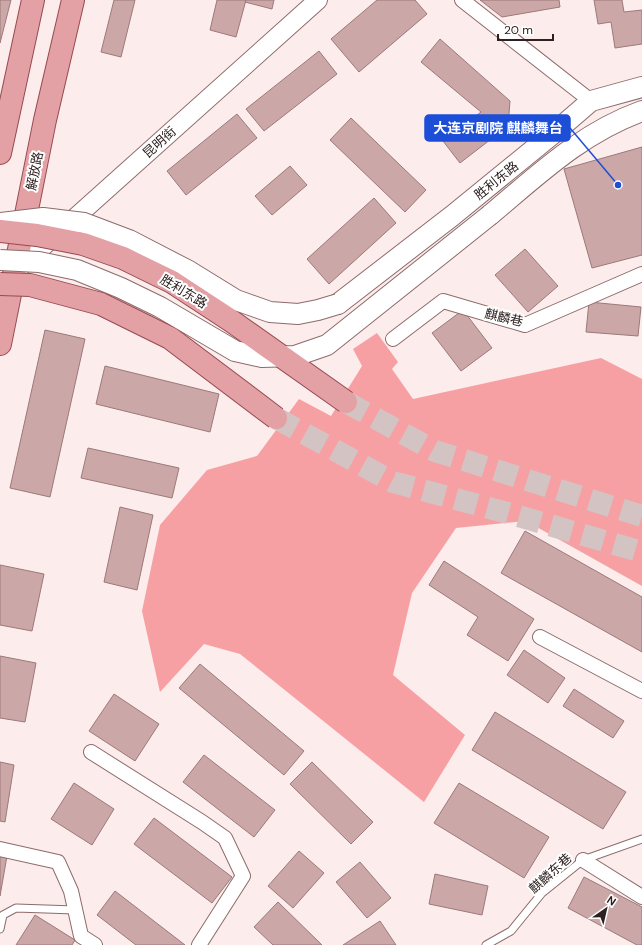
<svg xmlns="http://www.w3.org/2000/svg" width="642" height="945" font-family="'DM Sans','Noto Sans SC',sans-serif">
<rect width="100%" height="100%" fill="#fcecec"/>
<!-- forest -->
<polygon fill="#f7a0a3" points="377,333 398,362 392,369 413,399 601,358 642,379 642,586 526,521 456,528 412,593 393,675 465,735 424,802 240,654 204,644 160,692 142,611 160,525 207,470 257,456 299,399 331,416 362,366 353,349"/>
<!-- building -->
<g fill="#cca7a7" stroke="#9c797a">
<polygon points="0,0 11,0 0,43"/>
<polygon points="114,0 135,0 121,57 101,52"/>
<polygon points="217,0 246,0 236,37 210,30"/>
<polygon points="246,0 274,0 272,9 245,2"/>
<polygon points="377,0 415,0 427,14 359,72 331,39"/>
<polygon points="480,0 559,0 560,7 502,17"/>
<polygon points="594,0 622,0 624,12 642,10 642,44 615,48 611,22 598,24"/>
<polygon points="440,39 510,101 508,126 460,163 443,141 481,112 421,62"/>
<polygon points="319,51 337,74 264,131 246,109"/>
<polygon points="237,114 257,138 186,195 167,171"/>
<polygon points="351,118 426,190 405,212 330,140"/>
<polygon points="642,147 642,255 592,268 564,169"/>
<polygon points="290,166 307,185 272,215 255,196"/>
<polygon points="374,198 396,223 329,284 307,259"/>
<polygon points="525,249 558,286 528,312 495,275"/>
<polygon points="589,302 641,307 638,336 586,332"/>
<polygon points="463,310 492,348 461,371 432,333"/>
<polygon points="45,330 85,339 50,497 10,488"/>
<polygon points="105,366 219,394 210,432 96,404"/>
<polygon points="88,448 179,468 172,498 81,478"/>
<polygon points="120,507 153,515 137,590 104,582"/>
<polygon points="525,531 642,597 642,652 501,573"/>
<polygon points="444,561 534,619 508,661 467,635 478,617 429,585"/>
<polygon points="0,565 44,574 32,631 0,625"/>
<polygon points="524,650 565,678 548,703 507,675"/>
<polygon points="0,656 36,663 25,722 0,718"/>
<polygon points="200,664 304,751 284,775 179,688"/>
<polygon points="574,689 624,721 613,738 563,706"/>
<polygon points="114,694 159,724 135,761 89,731"/>
<polygon points="495,712 626,792 603,829 472,750"/>
<polygon points="204,755 275,810 254,837 183,782"/>
<polygon points="0,762 14,765 5,822 0,821"/>
<polygon points="312,762 373,822 351,844 290,784"/>
<polygon points="74,783 114,809 92,845 51,819"/>
<polygon points="459,783 549,837 524,878 434,823"/>
<polygon points="154,818 232,877 212,903 134,844"/>
<polygon points="299,851 324,873 293,908 268,886"/>
<polygon points="0,855 7,856 0,896"/>
<polygon points="360,862 391,898 367,918 336,882"/>
<polygon points="435,874 488,886 482,915 429,904"/>
<polygon points="584,877 642,907 642,945 637,945 568,908"/>
<polygon points="115,891 185,945 136,945 97,915"/>
<polygon points="278,902 322,945 273,945 254,927"/>
<polygon points="35,915 75,940 72,945 16,945"/>
<polygon points="380,921 396,945 343,945"/>
</g>
<g fill="none" stroke-linecap="round" stroke-linejoin="round">
<!-- primary-tunnel -->
<g stroke="#d3c3c3" stroke-width="22" stroke-dasharray="22 11" stroke-linecap="butt">
<polyline points="346,402 435,451 642,516"/>
<polyline points="276,418 393,482 515,515 642,552"/>
</g>
<defs>
<g id="service">
<polyline points="0,929 3,915 16,908 75,910"/>
<polyline points="486,945 511,931 542,893 583,860 642,839"/>
</g>
<g id="minor">
<polyline points="462,0 591,101"/>
<polyline points="393,339 443,301 525,325 642,274"/>
<polyline points="540,637 642,691"/>
<polyline points="91,752 202,822 225,838 243,876 199,945"/>
<polyline points="0,849 58,862 71,891 81,936 95,945"/>
<polyline points="583,860 642,897"/>
</g>
<polyline id="tertiary" points="19,268 318,0"/>
<g id="secondary">
<path d="M490,215C538,175 581,133 642,111"/>
<polyline points="338,304 452,216 555,132 591,101 642,87"/>
</g>
<g id="primary">
<polyline points="0,153 33,0"/>
<polyline points="0,344 45,120 73,0"/>
</g>
</defs>
<!-- service casing -->
<use href="#service" stroke="#8d6b6b" stroke-width="9"/>
<!-- minor casing -->
<use href="#minor" stroke="#8d6b6b" stroke-width="16"/>
<!-- tertiary casing -->
<use href="#tertiary" stroke="#8d6b6b" stroke-width="20"/>
<!-- secondary casing -->
<use href="#secondary" stroke="#8d6b6b" stroke-width="22"/>
<!-- primary casing -->
<use href="#primary" stroke="#974a4f" stroke-width="24"/>
<!-- service -->
<use href="#service" stroke="#fff" stroke-width="7"/>
<!-- minor -->
<use href="#minor" stroke="#fff" stroke-width="14"/>
<!-- tertiary -->
<use href="#tertiary" stroke="#fff" stroke-width="18"/>
<!-- secondary -->
<use href="#secondary" stroke="#fff" stroke-width="20"/>
<!-- primary -->
<use href="#primary" stroke="#e3a0a5" stroke-width="22"/>
<defs>
<g id="secondary-bridge">
<polyline points="0,223 43,218 84,223 129,240 189,271 236,300 270,312 298,314 318,310 338,304"/>
<polyline points="0,260 39,262 77,270 121,288 160,307 235,351 262,357 295,356 327,345 490,215"/>
</g>
<g id="primary-bridge">
<polyline points="0,231 37,235 83,244 123,258 172,282 230,320 346,402"/>
<polyline points="0,284 30,285 101,304 170,338 276,418"/>
</g>
</defs>
<!-- secondary-bridge casing -->
<use href="#secondary-bridge" stroke="#8d6b6b" stroke-width="22" stroke-linecap="butt"/>
<!-- primary-bridge casing -->
<use href="#primary-bridge" stroke="#974a4f" stroke-width="24" stroke-linecap="butt"/>
<!-- secondary-bridge -->
<use href="#secondary-bridge" stroke="#fff" stroke-width="20"/>
<!-- primary-bridge -->
<use href="#primary-bridge" stroke="#e3a0a5" stroke-width="22"/>
</g>
<g text-anchor="middle" stroke-width="4" stroke-linejoin="round" paint-order="stroke">
<!-- street labels -->
<g font-size="13" fill="#2e2020" stroke="#fff">
<text transform="translate(159 142) rotate(-42)" y="5">昆明街</text>
<text transform="translate(34 171) rotate(-79)" y="5">解放路</text>
<text transform="translate(496 180) rotate(-39)" y="5">胜利东路</text>
<text transform="translate(184 291) rotate(31)" y="5">胜利东路</text>
<text transform="translate(504 317) rotate(13)" y="5">麒麟巷</text>
<text transform="translate(550 873) rotate(-42)" y="5">麒麟东巷</text>
</g>
</g>
<!-- callouts -->
<path fill="none" stroke="#1d4ed8" stroke-width="1.5" d="M618 185L570 128"/>
<circle fill="#1d4ed8" stroke="#fff" stroke-width="1.5" cx="618" cy="185" r="4"/>
<rect fill="#1d4ed8" stroke="#1d4ed8" stroke-width="1.5" x="425" y="115" width="145" height="26" rx="4"/>
<g font-size="14" text-anchor="middle" font-weight="bold" fill="#fff">
<text x="498" y="133">大连京剧院 麒麟舞台</text>
</g>
<!-- north arrow -->
<g transform="translate(606 909) rotate(34)" stroke="#ffffff" stroke-width="3" paint-order="stroke">
<path d="M0-3L7 15L0 10L-7 15Z" fill="#2e2020"/>
<text y="-6" font-size="11" font-weight="bold" text-anchor="middle" fill="#2e2020">N</text>
</g>
<!-- scale -->
<path d="M498 34v6h55v-6" fill="none" stroke="#2e2020" stroke-width="2"/>
<text x="504" y="34" font-size="12" fill="#2e2020" stroke="#ffffff" stroke-width="3" paint-order="stroke">20 m</text>
</svg>
